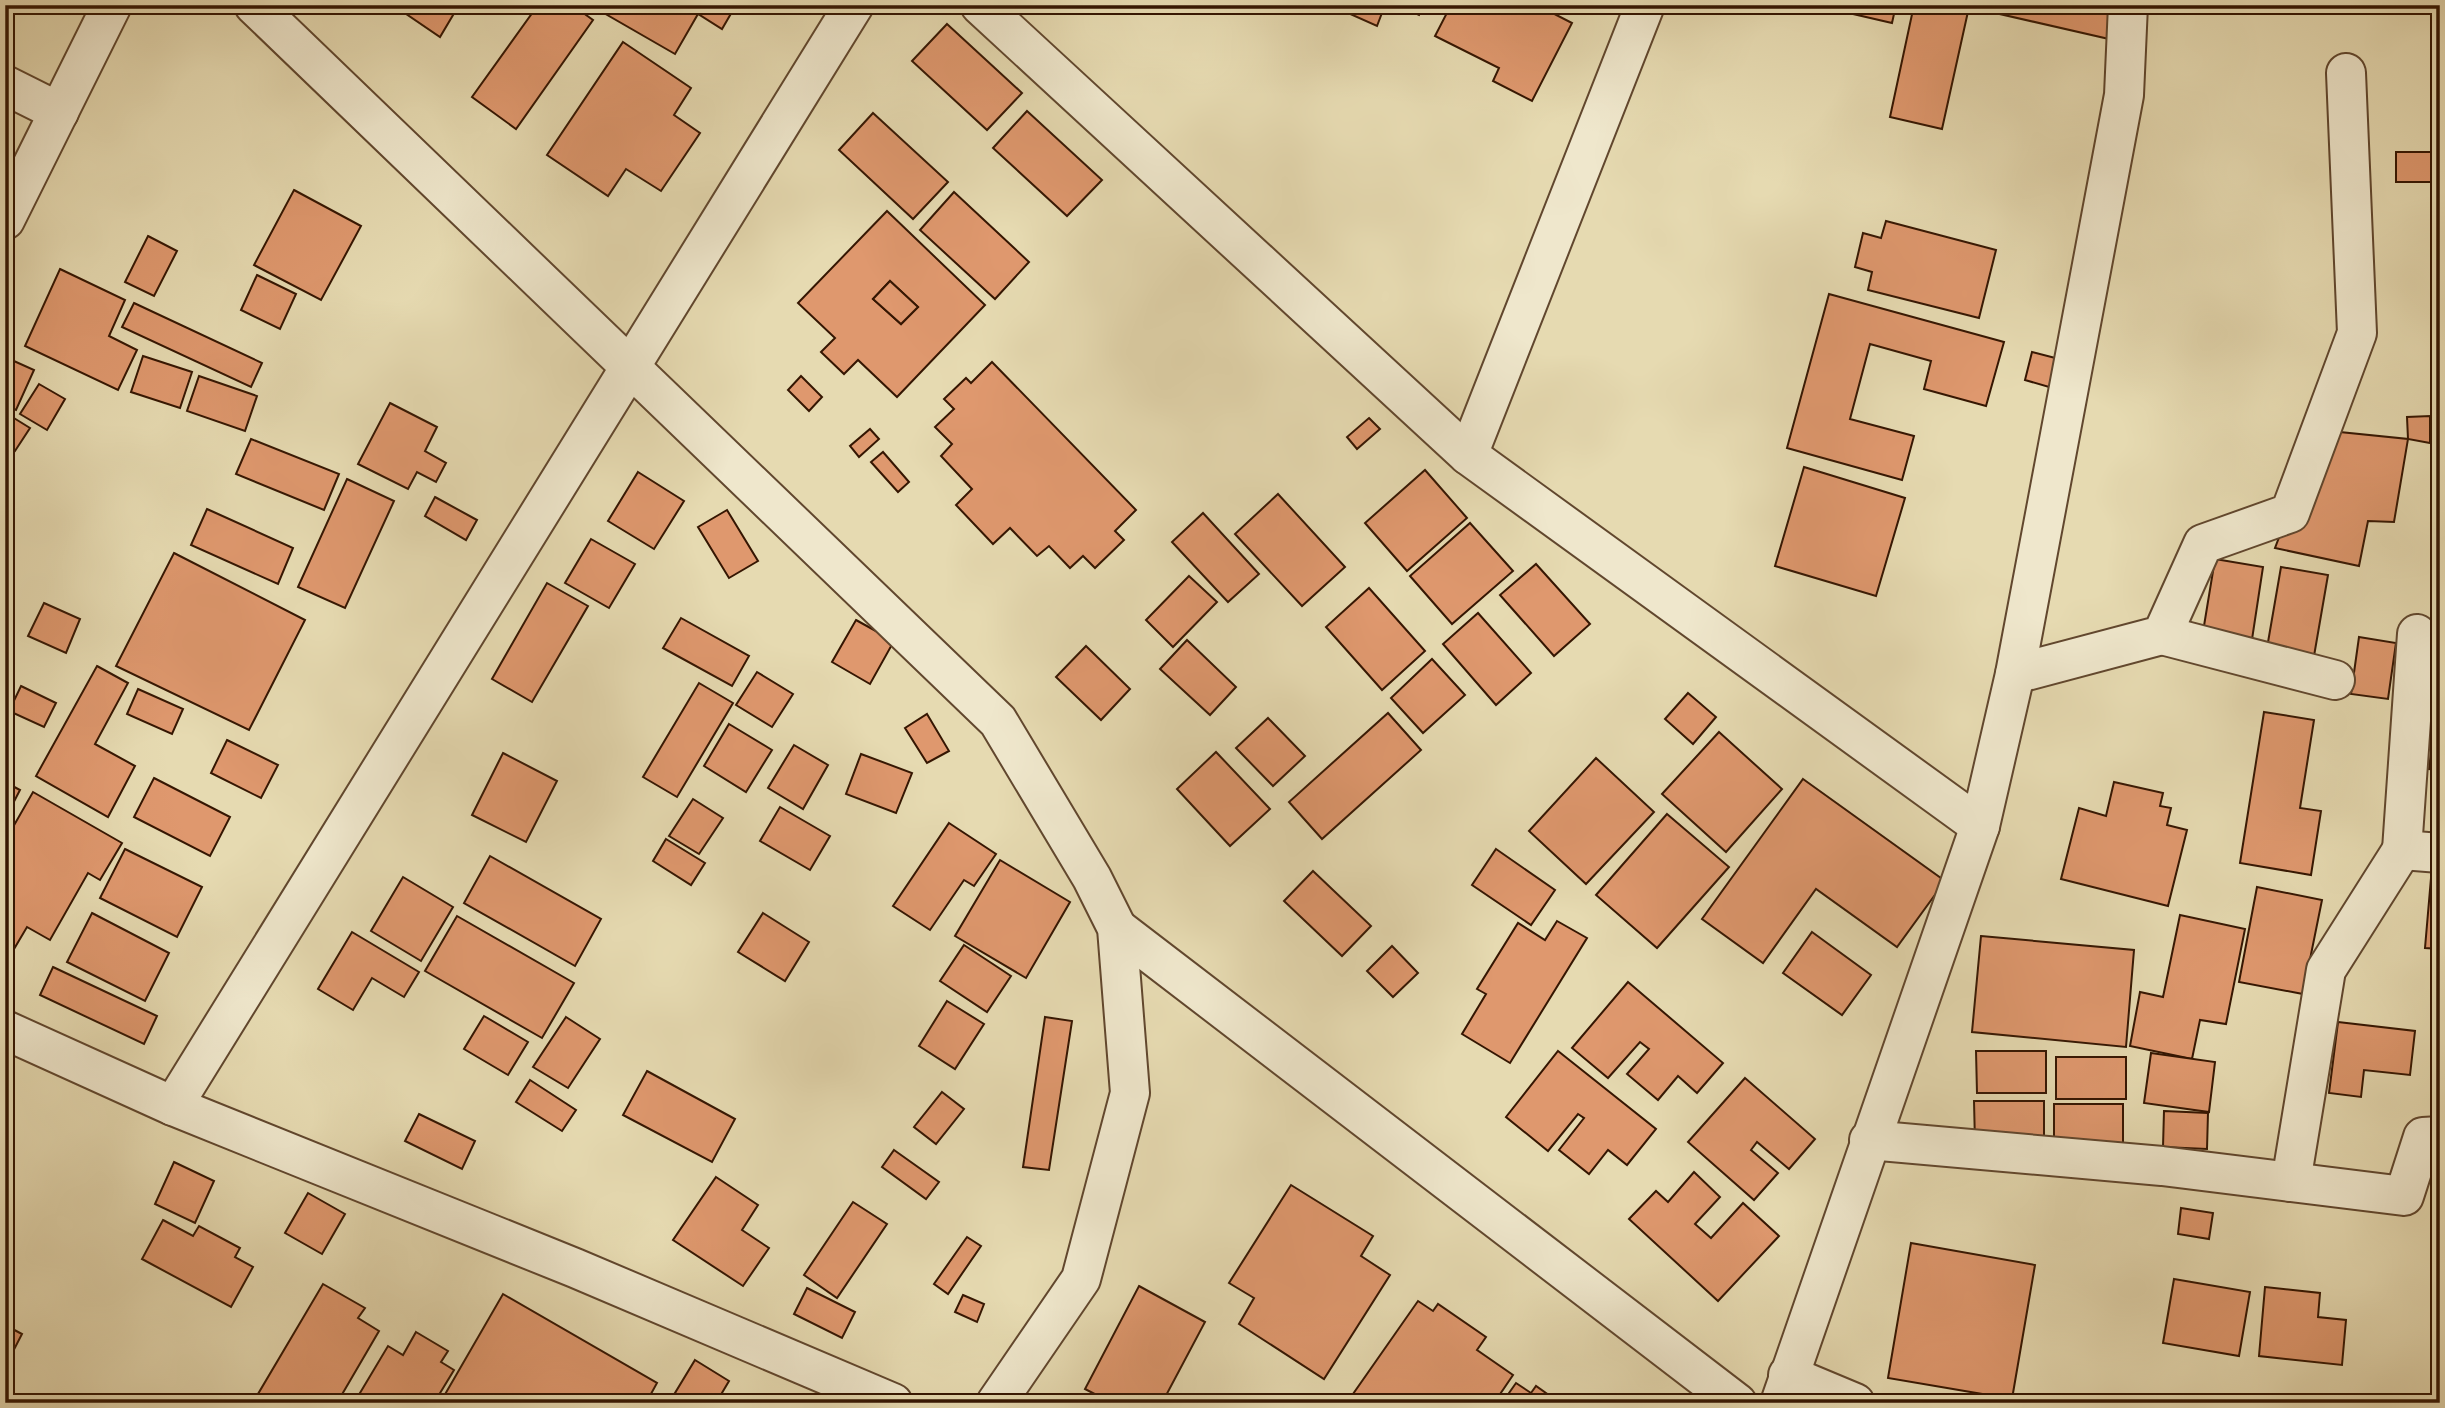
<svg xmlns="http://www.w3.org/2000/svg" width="2445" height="1408" font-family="'Old Standard TT',serif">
<rect width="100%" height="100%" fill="#e6dab1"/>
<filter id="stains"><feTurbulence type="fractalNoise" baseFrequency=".00286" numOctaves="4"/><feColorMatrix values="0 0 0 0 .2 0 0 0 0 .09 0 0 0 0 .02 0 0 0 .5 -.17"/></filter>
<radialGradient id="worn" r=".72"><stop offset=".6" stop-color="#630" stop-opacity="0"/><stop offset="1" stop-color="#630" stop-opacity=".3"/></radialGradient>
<!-- building -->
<g fill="#df986e" stroke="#351602" stroke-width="2" fill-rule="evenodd">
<polygon points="393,5 459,5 440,37"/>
<polygon points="538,5 572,5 593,20 516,129 472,97"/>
<polygon points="590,5 736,5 722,29 698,14 675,54"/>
<polygon points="1341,5 1385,5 1377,26 1339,9"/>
<polygon points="1397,5 1423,5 1419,15"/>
<polygon points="1451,5 1537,5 1572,23 1532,101 1493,81 1499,68 1435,36"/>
<polygon points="1814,5 1896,5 1892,23"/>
<polygon points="1914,5 2117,5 2109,39 1969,7 1942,129 1890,117"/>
<polygon points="947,24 1022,93 987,130 912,61"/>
<polygon points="623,42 691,88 674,115 700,133 661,191 626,169 608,196 547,155"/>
<polygon points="1027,111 1102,180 1067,216 993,148"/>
<polygon points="873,113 948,182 913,219 839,150"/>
<rect x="2396" y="152" width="44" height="30"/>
<polygon points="294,190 361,226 321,300 254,265"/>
<polygon points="954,192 1029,262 995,299 920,230"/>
<path d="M887,211L985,305L897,397L858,360L844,374L821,352L835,338L798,303ZM890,281L918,307L901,324L873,299Z"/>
<polygon points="1886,221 1996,250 1979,318 1868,290 1872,272 1855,267 1863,233 1881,238"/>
<polygon points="148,236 177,251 154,296 125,282"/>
<polygon points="60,269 125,300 109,336 137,350 118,390 25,346"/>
<polygon points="257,275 296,294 280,329 241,310"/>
<polygon points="890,281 918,307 901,324 873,299"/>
<polygon points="1829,294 2004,342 1986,406 1924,389 1931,361 1870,344 1850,419 1914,436 1902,480 1787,448"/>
<polygon points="134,303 262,363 251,387 122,327"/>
<polygon points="2032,352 2063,360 2056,389 2025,380"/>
<polygon points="143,356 192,372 180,408 131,392"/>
<polygon points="5,357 34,370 16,410 5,405"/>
<polygon points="992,362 1136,510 1115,531 1124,540 1095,568 1083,556 1070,568 1049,546 1037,556 1010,528 993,544 956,505 972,489 941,456 952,444 935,427 954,409 944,399 966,378 971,383"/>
<polygon points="199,376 257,396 245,431 187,411"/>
<polygon points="801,376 822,397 809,411 788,390"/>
<polygon points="39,384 65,399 47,430 20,414"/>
<polygon points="390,403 437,427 425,451 446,463 436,482 417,472 408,489 358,464"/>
<polygon points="9,415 30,428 15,451 5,445 5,421"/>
<polygon points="2430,416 2430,443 2408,439 2407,417"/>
<polygon points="1369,418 1380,429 1357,449 1347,437"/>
<polygon points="870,429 879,439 859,457 850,446"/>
<polygon points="2320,430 2408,439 2394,522 2368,521 2359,566 2275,548"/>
<polygon points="251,439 339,474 324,510 236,474"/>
<polygon points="883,452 909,482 898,492 871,462"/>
<polygon points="1804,467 1905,498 1876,596 1775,566"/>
<polygon points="1425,470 1467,518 1407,571 1365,523"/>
<polygon points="638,472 684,501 654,549 608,521"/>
<polygon points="347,479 394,501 345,608 298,587"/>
<polygon points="1278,494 1345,567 1302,606 1235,534"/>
<polygon points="435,497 477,520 466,540 425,516"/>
<polygon points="207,509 293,548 278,584 191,545"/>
<polygon points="727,510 758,561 729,578 698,527"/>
<polygon points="1203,513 1259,574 1228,602 1172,542"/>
<polygon points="1470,523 1513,571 1452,624 1410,576"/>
<polygon points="591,539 635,564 609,608 565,583"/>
<polygon points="174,553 305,620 249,730 116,666"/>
<polygon points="2215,559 2263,567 2251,646 2202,638"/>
<polygon points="1536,564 1590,624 1554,656 1500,595"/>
<polygon points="2281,567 2328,575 2314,656 2267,648"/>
<polygon points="1189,576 1217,602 1173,647 1146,620"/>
<polygon points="547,583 588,606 532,702 492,679"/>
<polygon points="1369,588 1425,651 1382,690 1326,627"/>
<polygon points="44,603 80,619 66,653 28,636"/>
<polygon points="1478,613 1531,673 1496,705 1443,644"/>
<polygon points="681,618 749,656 732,686 663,648"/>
<polygon points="856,620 894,641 870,684 832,662"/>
<polygon points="2359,637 2396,643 2388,699 2351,694"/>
<polygon points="1187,640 1236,687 1210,715 1160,669"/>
<polygon points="1086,646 1130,689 1101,720 1056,677"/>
<polygon points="5,648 9,649 5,671"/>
<polygon points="2433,652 2440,653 2440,686 2414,682"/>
<polygon points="1432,659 1465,695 1423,733 1391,698"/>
<polygon points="97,666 128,683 95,744 135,766 108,817 36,776"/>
<polygon points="757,672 793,694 772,727 736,705"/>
<polygon points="699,683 733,703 677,797 643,777"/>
<polygon points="21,686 56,703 44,727 9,711"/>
<polygon points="2439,687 2440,688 2440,770 2429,769"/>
<polygon points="138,689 183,709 172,734 127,714"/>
<polygon points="1688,693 1716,717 1693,744 1665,719"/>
<polygon points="2264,712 2314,720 2300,808 2321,811 2311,875 2240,863"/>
<polygon points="1388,713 1421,750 1322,839 1289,802"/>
<polygon points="927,714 949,751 927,763 905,728"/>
<polygon points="1268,718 1305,756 1273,786 1236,748"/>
<polygon points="729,724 772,750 746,792 704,766"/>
<polygon points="1719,732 1782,789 1726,852 1662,794"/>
<polygon points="227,740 278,765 261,798 211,773"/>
<polygon points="794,745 828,765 803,809 768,788"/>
<polygon points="1216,752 1270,809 1230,846 1177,789"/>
<polygon points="503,753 557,781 526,842 472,815"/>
<polygon points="861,754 912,773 896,813 846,794"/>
<polygon points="1596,758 1654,812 1586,884 1529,831"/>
<polygon points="154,778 230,817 210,856 134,817"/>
<polygon points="1803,779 1945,881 1897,947 1816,889 1763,963 1702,919"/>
<polygon points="5,782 20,790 5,819"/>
<polygon points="2114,782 2163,793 2160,806 2171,808 2167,825 2187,830 2168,906 2061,879 2079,808 2106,816"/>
<polygon points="33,792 122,843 100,880 88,873 50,940 27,927 14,949 5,943 5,841"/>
<polygon points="693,799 723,818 699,854 669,836"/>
<polygon points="780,807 830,836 810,870 760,841"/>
<polygon points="1667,814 1729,867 1657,948 1596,895"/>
<polygon points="949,823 996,854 974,886 964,880 930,930 893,906"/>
<polygon points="666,839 705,863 691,885 653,861"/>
<polygon points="125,849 202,887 177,937 100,898"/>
<polygon points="1496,849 1555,890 1531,925 1472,885"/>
<polygon points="490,856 601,919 575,966 464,903"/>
<polygon points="1000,860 1070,902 1026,978 955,936"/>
<polygon points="1313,871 1371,926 1342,956 1284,901"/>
<polygon points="403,877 453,907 421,961 371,931"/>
<polygon points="2431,878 2440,878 2440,949 2425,948"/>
<polygon points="2257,887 2322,900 2303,994 2239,982"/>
<polygon points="92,913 169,953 145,1001 67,962"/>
<polygon points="763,913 809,942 785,981 738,952"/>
<polygon points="2180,915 2245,929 2226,1024 2200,1020 2192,1059 2130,1046 2140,992 2163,997"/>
<polygon points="457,916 574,983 542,1038 425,971"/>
<polygon points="1557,921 1587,938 1510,1063 1462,1034 1486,994 1477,989 1518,923 1545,940"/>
<polygon points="352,932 419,972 404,997 372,978 353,1010 318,989"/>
<polygon points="1812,932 1871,975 1842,1015 1783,973"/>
<polygon points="1981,936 2134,950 2126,1047 1972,1032"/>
<polygon points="964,945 1011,976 987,1012 940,981"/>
<polygon points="1392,946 1418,973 1393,997 1367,971"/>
<polygon points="53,967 157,1016 144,1044 40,995"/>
<polygon points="1628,982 1723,1063 1697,1093 1678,1076 1658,1100 1627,1074 1649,1049 1640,1042 1608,1078 1572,1048"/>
<polygon points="947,1001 984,1024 955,1069 919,1046"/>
<polygon points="484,1016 528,1042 508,1075 464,1049"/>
<polygon points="566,1017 600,1039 568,1088 533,1067"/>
<polygon points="1045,1017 1072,1021 1049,1170 1023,1167"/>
<polygon points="2338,1022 2415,1031 2410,1075 2364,1070 2361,1097 2329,1093"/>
<polygon points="1558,1051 1656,1129 1627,1165 1608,1150 1589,1174 1559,1150 1584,1118 1578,1114 1548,1151 1506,1117"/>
<polygon points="1976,1051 2046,1051 2046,1093 1977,1093"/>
<polygon points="2151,1053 2215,1062 2209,1112 2144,1103"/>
<rect x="2056" y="1057" width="70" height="42"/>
<polygon points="647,1071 735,1119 712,1162 623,1115"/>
<polygon points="1745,1078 1815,1139 1789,1169 1757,1142 1751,1150 1778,1173 1754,1200 1688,1142"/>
<polygon points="530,1080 576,1110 562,1131 516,1102"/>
<polygon points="942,1092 964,1109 936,1144 914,1127"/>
<polygon points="1974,1101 2044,1101 2044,1143 1975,1143"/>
<rect x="2054" y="1104" width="69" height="42"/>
<polygon points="2164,1111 2208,1113 2207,1149 2163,1147"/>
<polygon points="419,1114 475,1141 462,1169 405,1141"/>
<polygon points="894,1150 939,1182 926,1199 882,1167"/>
<polygon points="174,1162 214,1181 195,1223 155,1204"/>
<polygon points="1694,1172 1720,1197 1695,1224 1711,1238 1743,1203 1779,1236 1718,1301 1629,1219 1656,1191 1668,1202"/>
<polygon points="716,1177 758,1205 742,1230 769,1248 743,1286 673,1240"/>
<polygon points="1291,1185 1373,1236 1361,1256 1390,1275 1324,1379 1239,1324 1254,1298 1229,1283"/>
<polygon points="308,1193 345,1214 322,1254 285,1233"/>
<polygon points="853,1202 887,1224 837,1298 804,1275"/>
<polygon points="2181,1208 2213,1213 2209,1239 2178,1234"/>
<polygon points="163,1220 193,1236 199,1226 240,1248 235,1257 253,1267 231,1307 142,1259"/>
<polygon points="967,1237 981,1246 948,1294 934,1284"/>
<polygon points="1911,1243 2035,1265 2012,1399 1888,1378"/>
<polygon points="2174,1279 2250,1292 2239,1356 2163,1343"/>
<polygon points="323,1284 365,1308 358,1318 379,1331 337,1403 274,1403 258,1394"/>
<polygon points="1139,1286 1205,1322 1162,1403 1112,1403 1085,1389"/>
<polygon points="2265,1287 2320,1293 2318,1317 2346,1320 2342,1365 2259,1356"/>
<polygon points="807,1288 855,1312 842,1338 794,1314"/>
<polygon points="503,1294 657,1383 646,1403 440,1403"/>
<polygon points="963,1295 984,1304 977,1322 955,1312"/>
<polygon points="1418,1301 1433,1311 1438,1304 1486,1337 1477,1350 1513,1375 1494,1403 1366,1403 1353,1394"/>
<polygon points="5,1325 22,1334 5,1367"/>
<polygon points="416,1332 448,1351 441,1362 454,1370 434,1403 354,1403 388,1346 403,1355"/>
<polygon points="695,1360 729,1381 716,1403 692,1403 675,1393"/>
<polygon points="1516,1383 1531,1393 1536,1386 1560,1403 1502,1403"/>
</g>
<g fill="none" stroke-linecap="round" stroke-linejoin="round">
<defs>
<g id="minor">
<polyline points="254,5 998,721 1092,878 1117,928 1130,1093 1081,1279 996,1403"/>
<polyline points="980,5 1468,455 1980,826"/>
<polyline points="5,85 59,112"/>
<polyline points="5,220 112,5"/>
<polyline points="1468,455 1645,5"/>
<polyline points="2417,634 2402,850 2440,853"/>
<polyline points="2162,635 2335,680"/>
<polyline points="2015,674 2162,635 2203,544 2290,513 2357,333 2346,73"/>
<polyline points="1117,928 1737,1403"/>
<polyline points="5,1030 173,1106 575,1268 893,1403"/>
<polyline points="173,1106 854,5"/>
<polyline points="1869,1140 2162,1166 2404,1196 2423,1137 2440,1136"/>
<polyline points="2291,1182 2326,970 2402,850"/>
<polyline points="1788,1375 1855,1403"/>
<polyline points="1780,1403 1980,826 2015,674 2124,95 2128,5"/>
</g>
</defs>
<!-- minor casing -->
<use href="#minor" stroke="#61472e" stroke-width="42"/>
<!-- minor -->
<use href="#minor" stroke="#efe7cc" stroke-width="38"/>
</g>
<!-- margin -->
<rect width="2445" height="1408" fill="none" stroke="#e6dab1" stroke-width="28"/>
<rect x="7" y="7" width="2431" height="1394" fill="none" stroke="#351602" stroke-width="3.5"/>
<rect x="14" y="14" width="2417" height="1380" fill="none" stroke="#351602" stroke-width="2"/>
<rect width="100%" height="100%" filter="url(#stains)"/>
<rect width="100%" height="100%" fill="url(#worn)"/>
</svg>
